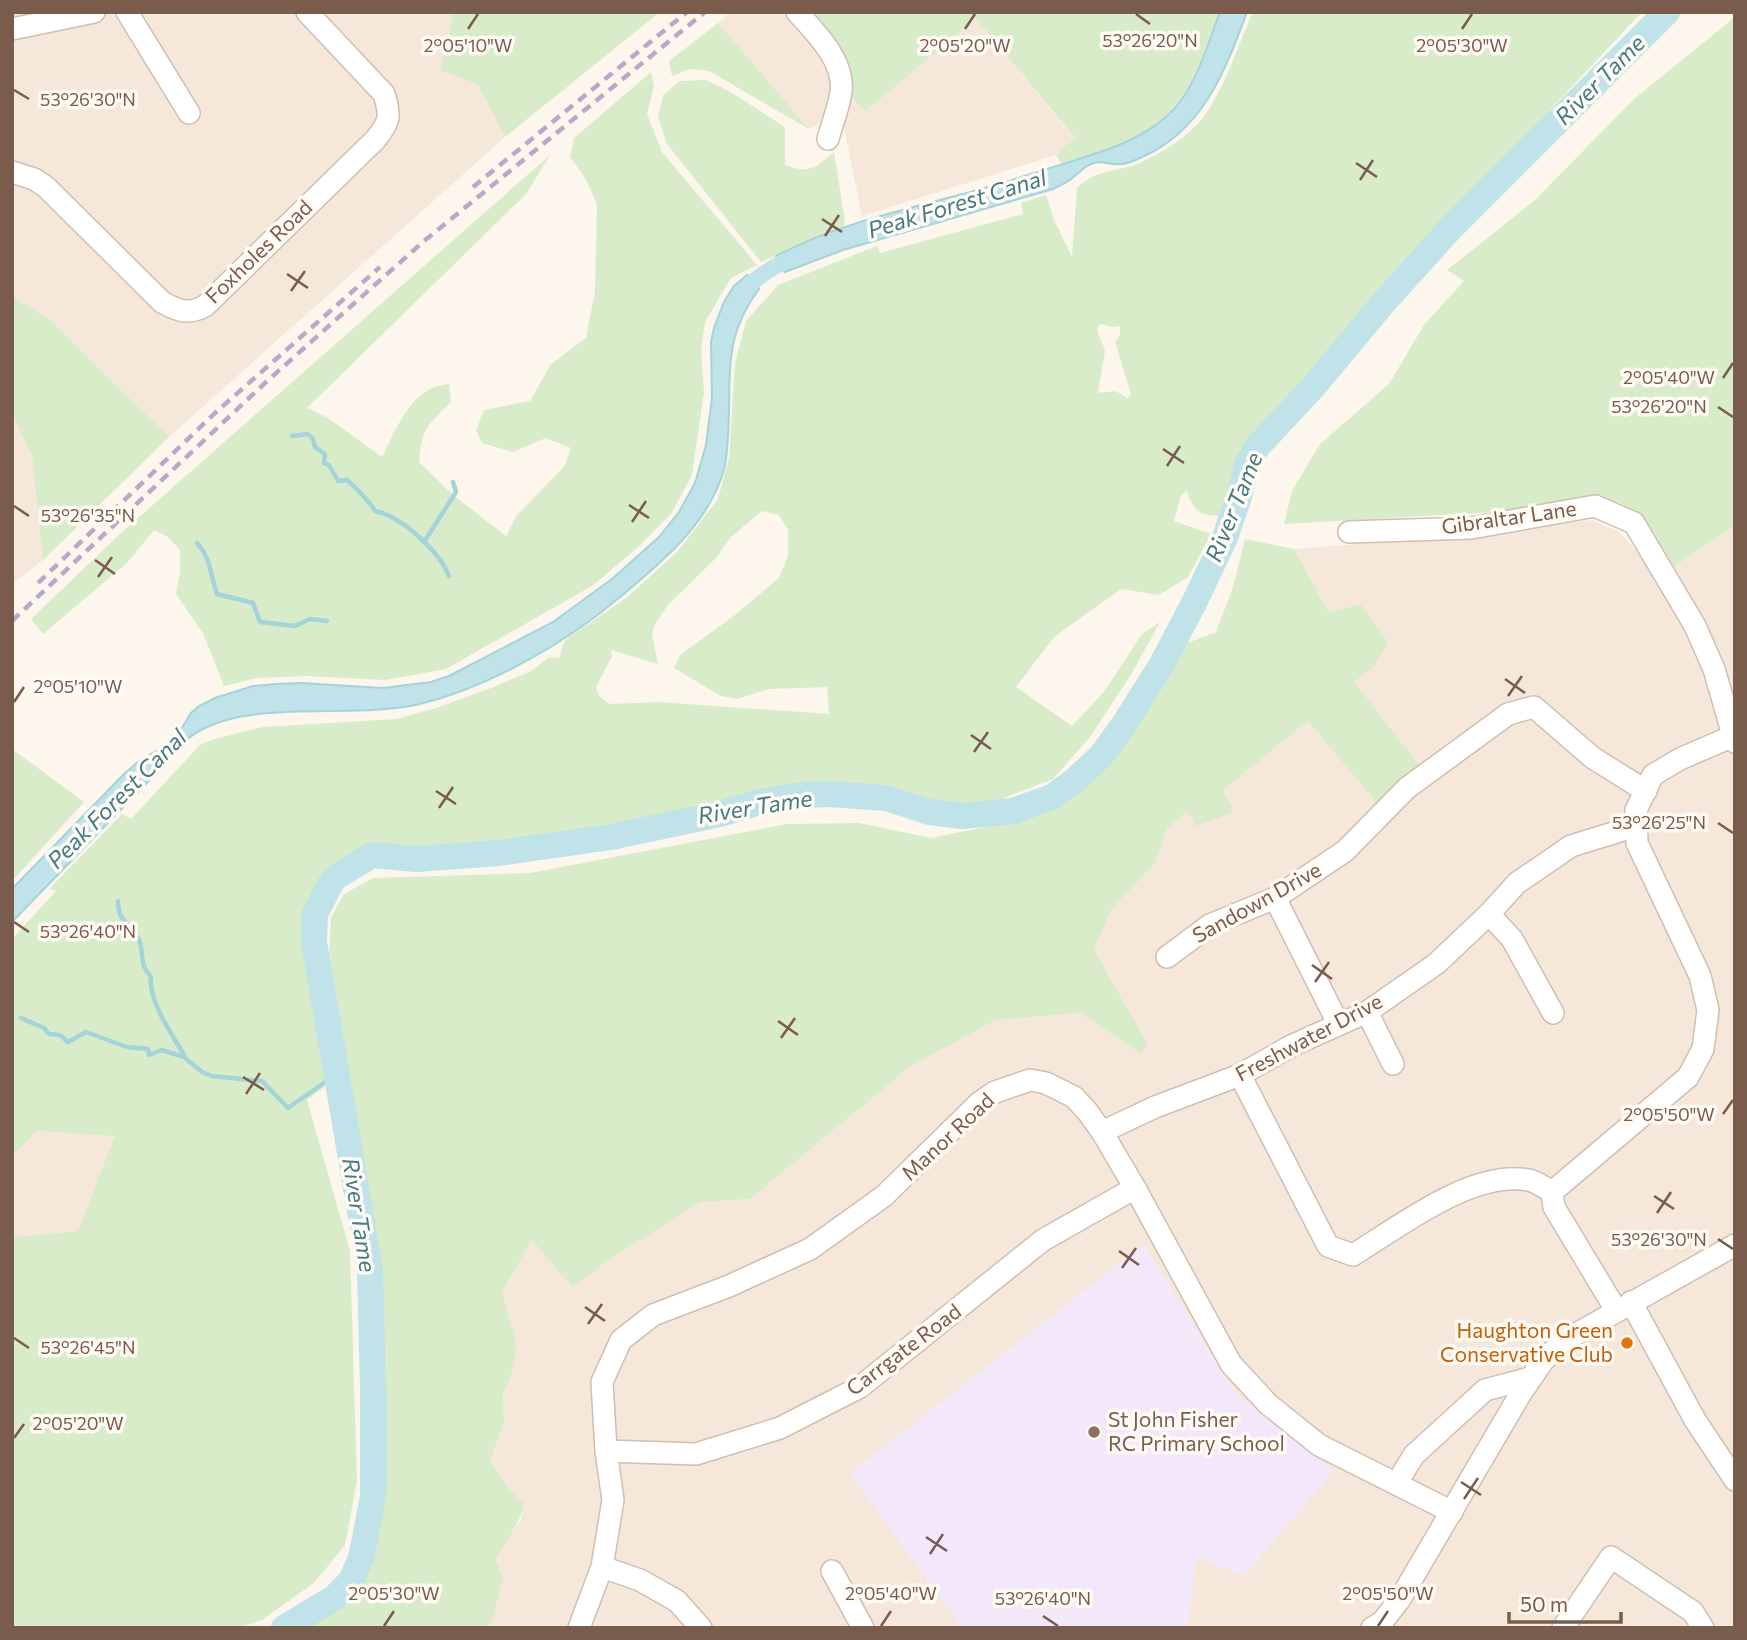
<svg xmlns="http://www.w3.org/2000/svg" width="1747" height="1640" font-family="Commissioner,sans-serif">
<rect width="100%" height="100%" fill="#fdf6ec"/>
<!-- residential -->
<g fill="#f5e8da">
<polygon points="12,12 454,12 440,70 478,85 505,137 169,437 50,320 12,296"/>
<polygon points="730,12 786,12 865,112 974,17 1076,140 1063,147 1056,155 862,216 844,127 827,109 818,125 809,129 718,23"/>
<polygon points="12,413 32,457 43,560 12,584"/>
<polygon points="1592,520 1619,532 1642,557 1655,580 1735,525 1735,1628 487,1628 493,1617 495,1560 506,1540 521,1520 524,1505 509,1489 490,1460 504,1423 503,1392 510,1379 502,1292 532,1239 571,1286 585,1279 604,1262 701,1202 750,1199 911,1066 996,1020 1080,1013 1148,1044 1094,950 1112,908 1156,863 1167,829 1187,811 1234,812 1222,790 1308,721 1377,802 1418,766 1353,682 1374,666 1329,613 1294,549 1438,538"/>
<polygon points="37,1131 116,1135 78,1231 12,1237 12,1156"/>
</g>
<!-- education -->
<polygon fill="#f3e8fa" points="1144,1244 1237,1395 1334,1470 1244,1576 1196,1557 1188,1628 962,1628 850,1473"/>
<!-- green -->
<g fill="#d8ecc9" fill-rule="evenodd">
<polygon points="454,12 660,12 505,137 478,85 440,70"/>
<path d="M807,12H1220C1198,68 1184,119 1124,143C1103,151 1082,157 1062,164L1056,155L1063,147L1076,139L975,18L865,112L847,91Z"/>
<path d="M1253,12H1642L1372,300L1380,306L1314,386L1258,446L1247,464L1232,517C1206,515 1195,518 1187,491L1181,495L1174,521L1211,534L1188,577L1159,595L1121,589L1054,637L1016,687L1072,726L1104,692L1142,634L1160,622L1132,673L1090,737L1053,779L1004,798L1013,811L963,816L929,812L886,798L830,794L803,795L760,802L720,814L611,837L499,853L417,859L372,855L336,877L315,914L314,942L337,1077L307,1100L350,1251L357,1481L345,1545L314,1583L262,1620L238,1628H12V1237L78,1231L115,1136L37,1131L12,1156V939L56,891L49,889L122,814L131,819L200,745L214,739L262,727L397,719L436,708L494,687L533,670L549,657L559,658L565,640L626,598L677,552L718,499L729,458L735,363L746,321L778,285L877,246L880,253L1023,214L1021,203L1046,195L1054,220L1072,257L1077,188C1098,167 1122,173 1146,160C1166,150 1187,137 1202,119C1224,91 1238,45 1253,12ZM1102,324L1112,327L1120,326V334L1115,342L1131,394L1128,399L1116,391L1098,393L1105,351L1097,331L1098,326ZM762,511L779,515L788,530V556L779,578L735,615L680,655L674,668L721,696L737,699L769,689L827,687L829,714L659,702L610,704L599,696L596,687L612,656L611,650L658,664L652,634L655,624L667,606L716,558L731,537Z"/>
<polygon points="1735,17 1735,525 1674,567 1644,518 1620,503 1592,498 1514,511 1284,524 1292,491 1320,444 1389,384 1424,325 1464,281 1447,270 1535,200 1634,99"/>
<polygon points="718,23 809,129 709,71 690,69 672,76 669,61"/>
<path d="M651,72L654,86L647,114L662,152L757,265L731,278L705,322L701,350L704,392L692,475L671,514L637,548L592,586L446,669L385,680L306,676L257,678L224,686L203,633L176,594L180,572V550L168,537L154,530L127,563L43,634L31,619L121,533L550,155L526,194L307,408L328,418L382,457C397,428 411,387 449,384L451,402C428,424 421,430 419,462L453,495L506,536L517,515L564,467L571,448L546,438L513,452L482,443L476,430L484,410L530,401L551,364L586,338L595,291L597,204L585,178L570,157L574,138Z"/>
<path d="M706,80L729,91L785,127V165C810,174 815,168 834,152L845,221L843,227L761,262L667,144L658,117L663,95L680,81Z"/>
<polygon points="12,296 50,320 169,437 43,560 32,457 12,413"/>
<path d="M1245,539L1294,549L1329,613L1360,604L1388,642L1374,666L1354,682L1419,765L1377,803L1308,721L1223,790L1234,812L1196,826L1187,811L1167,829L1156,863L1112,908L1094,950L1148,1044L1140,1053L1080,1013L996,1020L911,1066L750,1199L701,1202L605,1262L585,1279L572,1287L532,1240L502,1292L517,1347L510,1379L503,1392L504,1423L490,1460L509,1489L524,1504C520,1525 505,1541 495,1560L503,1577L493,1617L487,1628H284L334,1598L351,1581L361,1558L370,1518L373,1497V1390L370,1270L359,1206L370,1207L329,960L331,917L344,894L373,878L530,873L787,824L859,823L931,838L1030,818L1028,807C1084,783 1111,746 1142,696C1150,683 1157,666 1167,654C1174,646 1205,637 1216,632L1233,587Z"/>
<polygon points="12,749 84,802 12,881"/>
</g>
<!-- water -->
<g fill="#bfe3e8" stroke="#a5d3da" stroke-width="2">
<path d="M1220,12H1247C1225,72 1202,132 1140,158C1132,162 1122,165 1114,164C1109,164 1103,162 1098,162C1085,164 1081,172 1071,179C1066,183 1059,186 1053,189L843,250L785,272L776,265V256C835,225 899,211 963,194C993,186 1021,177 1050,168C1090,155 1135,145 1167,116C1195,91 1207,46 1220,12Z"/>
<path d="M747,275L755,279L759,289C721,340 732,377 728,436C727,448 727,461 723,473C707,525 661,563 620,597C566,643 489,687 420,704C354,719 264,700 205,728C188,736 176,748 166,763L12,922V889L124,774L140,760L166,746L180,731L191,713L199,706L215,698L253,686L276,684L301,683L383,688L431,682L449,676L553,622L612,579L659,537L679,512L695,483L706,445L712,398L711,342L714,328L724,302L734,286Z"/>
</g>
<g fill="none" stroke-linecap="round" stroke-linejoin="round">
<!-- stream -->
<g stroke="#a5d3da" stroke-width="4.5">
<path d="M292,436L308,434L313,439L315,447L325,454L324,463L329,465L338,481L347,480C354,486 371,503 375,511C401,516 439,551 449,576"/>
<polyline points="424,542 456,492 453,482"/>
<path d="M197,543C211,558 210,574 217,594L253,603L260,622L295,626L310,619L327,621"/>
<path d="M118,901C118,924 131,922 139,940C145,955 138,963 151,977C148,1001 172,1034 184,1055"/>
<polyline points="21,1018 44,1028 49,1034 60,1035 68,1042 86,1032 127,1047 148,1049 149,1055 162,1050 184,1057 202,1072 212,1076 262,1081 288,1108 337,1074"/>
</g>
<!-- canal -->
<path stroke="#bfe3e8" stroke-width="16" d="M742,292C758,276 774,265 795,257"/>
<!-- river -->
<polyline stroke="#bfe3e8" stroke-width="26" points="284,1628 334,1598 351,1581 361,1558 373,1497 373,1390 370,1270 314,942 315,914 331,883 336,877 372,855 417,859 499,853 611,837 720,814 760,802 803,795 830,794 886,798 929,812 963,816 1013,811 1052,797 1074,781 1101,756 1123,726 1162,664 1194,603 1224,540 1239,497 1247,464 1258,446 1314,386 1384,302 1449,230 1667,12"/>
<defs>
<g id="minor">
<polyline points="127,12 189,113"/>
<path d="M797,12C816,33 845,61 841,92C839,107 832,124 828,139"/>
<polyline points="12,29 94,12"/>
<path d="M12,172L34,179L46,187L162,302C178,311 188,315 205,306L375,140C390,122 391,116 384,94L307,12"/>
<polyline points="1349,532 1471,528 1595,506 1634,523 1695,626 1714,669 1735,742"/>
<polyline points="1275,898 1338,1023"/>
<polyline points="1489,914 1512,939 1553,1013"/>
<polyline points="1167,957 1210,925 1275,898 1345,851 1407,788 1508,714 1534,707 1593,758 1646,791"/>
<polyline points="1367,1012 1393,1064"/>
<path d="M1240,1075L1328,1246L1353,1255C1400,1226 1472,1170 1528,1180C1536,1181 1545,1188 1552,1192"/>
<polyline points="1102,1132 1155,1107 1240,1075 1291,1046 1367,1012 1436,964 1489,914 1517,883 1571,846 1636,826"/>
<polyline points="1631,1302 1695,1420 1735,1480"/>
<polyline points="1616,1310 1554,1207 1552,1192 1688,1077 1703,1049 1708,1010 1700,976 1637,843 1636,810 1653,775 1680,759 1733,736"/>
<polyline points="606,1451 696,1454 780,1428 860,1387 1043,1240 1135,1188"/>
<polyline points="1396,1484 1414,1455 1485,1390 1530,1378"/>
<polyline points="602,1567 640,1580 677,1601 701,1628"/>
<polyline points="832,1571 863,1628"/>
<polyline points="579,1628 602,1567 613,1500 606,1451 602,1382 621,1340 653,1315 729,1286 810,1249 884,1196 979,1103 995,1092 1030,1080 1046,1083 1074,1097 1087,1111 1102,1132 1135,1188 1231,1364 1268,1404 1319,1445 1452,1512"/>
<polyline points="1372,1628 1382,1622 1400,1599 1521,1393 1543,1361 1562,1342 1735,1245"/>
<polyline points="1563,1628 1611,1557 1693,1612 1703,1628"/>
</g>
</defs>
<!-- minor casing -->
<use href="#minor" stroke="#d1beb0" stroke-width="24"/>
<!-- minor -->
<use href="#minor" stroke="#fff" stroke-width="21"/>
<!-- rail -->
<g stroke="#b9a8c9" stroke-width="4.5" stroke-dasharray="10 7" stroke-linecap="butt">
<polyline points="473,187 687,12"/>
<polyline points="38,583 215,413 380,267"/>
<polyline points="12,621 265,383 424,241 705,12"/>
</g>
</g>
<!-- ticks -->
<path fill="none" stroke="#7a5c4d" stroke-width="2.5" d="M1136,14L1150,24M468,29L478,14M965,29L975,14M1462,29L1472,14M14,90L29,99M1356,163L1377,177M1360,180L1373,160M822,219L842,232M825,236L839,215M287,274L308,288M291,291L305,271M1723,378L1733,363M1718,407L1733,417M1163,449L1184,463M1167,466L1180,446M629,505L649,518M14,506L29,516M632,522L646,501M95,560L115,574M98,577L112,557M1505,679L1525,693M1508,696L1522,676M14,702L24,687M971,735L991,749M974,752L988,732M436,791L456,804M439,808L453,787M1718,823L1733,833M14,922L29,932M1312,965L1332,979M1315,982L1329,962M778,1021L798,1035M781,1038L795,1018M243,1077L264,1090M246,1094L260,1073M1723,1114L1733,1100M1654,1196L1674,1209M1657,1213L1671,1192M1718,1239L1733,1249M1119,1251L1139,1265M1122,1268L1136,1248M585,1307L605,1321M588,1324L602,1304M14,1338L29,1348M14,1438L24,1424M1461,1482L1481,1495M1464,1499L1478,1478M926,1537L947,1551M930,1554L943,1534M1043,1616L1058,1626M384,1626L394,1611M881,1626L891,1611M1378,1626L1388,1611"/>
<!-- markers -->
<circle fill="#e8710a" stroke="#fffaf3" stroke-width="2.5" cx="1627" cy="1343" r="7"/>
<circle fill="#8d6e63" stroke="#fffaf3" stroke-width="2.5" cx="1094" cy="1432" r="7"/>
<g text-anchor="middle" stroke-width="7" stroke-linejoin="round" paint-order="stroke">
<!-- street labels -->
<g font-size="21" fill="#7a5c4d" stroke="#fffaf3">
<text transform="translate(259 252) rotate(-44)" y="7">Foxholes Road</text>
<text transform="translate(1509 518) rotate(-8)" y="7">Gibraltar Lane</text>
<text transform="translate(1257 903) rotate(-29)" y="7">Sandown Drive</text>
<text transform="translate(1309 1038) rotate(-28)" y="7">Freshwater Drive</text>
<text transform="translate(948 1137) rotate(-43)" y="7">Manor Road</text>
<text transform="translate(904 1350) rotate(-37)" y="7">Carrgate Road</text>
</g>
<!-- food labels -->
<g font-size="21" fill="#c56008" stroke="#fffaf3" text-anchor="end">
<text x="1613" y="1338">Haughton Green<tspan x="1613" dy="24">Conservative Club</tspan></text>
</g>
<!-- education labels -->
<g font-size="21" fill="#785e54" stroke="#fffaf3" text-anchor="start">
<text x="1108" y="1427">St John Fisher<tspan x="1108" dy="24">RC Primary School</tspan></text>
</g>
<!-- water labels -->
<g font-size="23" font-style="italic" fill="#437c86" stroke="#fffaf3">
<text transform="translate(1600 80) rotate(-45)" y="8">River Tame</text>
<text transform="translate(957 204) rotate(-17)" y="8">Peak Forest Canal</text>
<text transform="translate(1234 507) rotate(-68)" y="8">River Tame</text>
<text transform="translate(117 799) rotate(-45)" y="8">Peak Forest Canal</text>
<text transform="translate(755 807) rotate(-9)" y="8">River Tame</text>
<text transform="translate(359 1215) rotate(81)" y="8">River Tame</text>
</g>
</g>
<g font-size="18" text-anchor="middle" fill="#7a5c4d" stroke="#fffaf3" stroke-width="7" stroke-linejoin="round" paint-order="stroke">
<text x="1150" y="47">53°26'20"N</text>
<text x="468" y="52">2°05'10"W</text>
<text x="965" y="52">2°05'20"W</text>
<text x="1462" y="52">2°05'30"W</text>
<text x="88" y="106">53°26'30"N</text>
<text x="1669" y="384">2°05'40"W</text>
<text x="1659" y="413">53°26'20"N</text>
<text x="88" y="522">53°26'35"N</text>
<text x="78" y="693">2°05'10"W</text>
<text x="1659" y="829">53°26'25"N</text>
<text x="88" y="938">53°26'40"N</text>
<text x="1669" y="1121">2°05'50"W</text>
<text x="1659" y="1246">53°26'30"N</text>
<text x="88" y="1354">53°26'45"N</text>
<text x="78" y="1430">2°05'20"W</text>
<text x="394" y="1600">2°05'30"W</text>
<text x="891" y="1600">2°05'40"W</text>
<text x="1388" y="1600">2°05'50"W</text>
<text x="1043" y="1605">53°26'40"N</text>
</g>
<!-- border -->
<rect width="1747" height="1640" fill="none" stroke="#7a5c4d" stroke-width="28"/>
<!-- scale -->
<path d="M1509 1612v10h112v-10" fill="none" stroke="#7a5c4d" stroke-width="3.5"/>
<text x="1520" y="1612" font-size="21" fill="#7a5c4d" stroke="#fffaf3" stroke-width="5" paint-order="stroke">50 m</text>
</svg>
